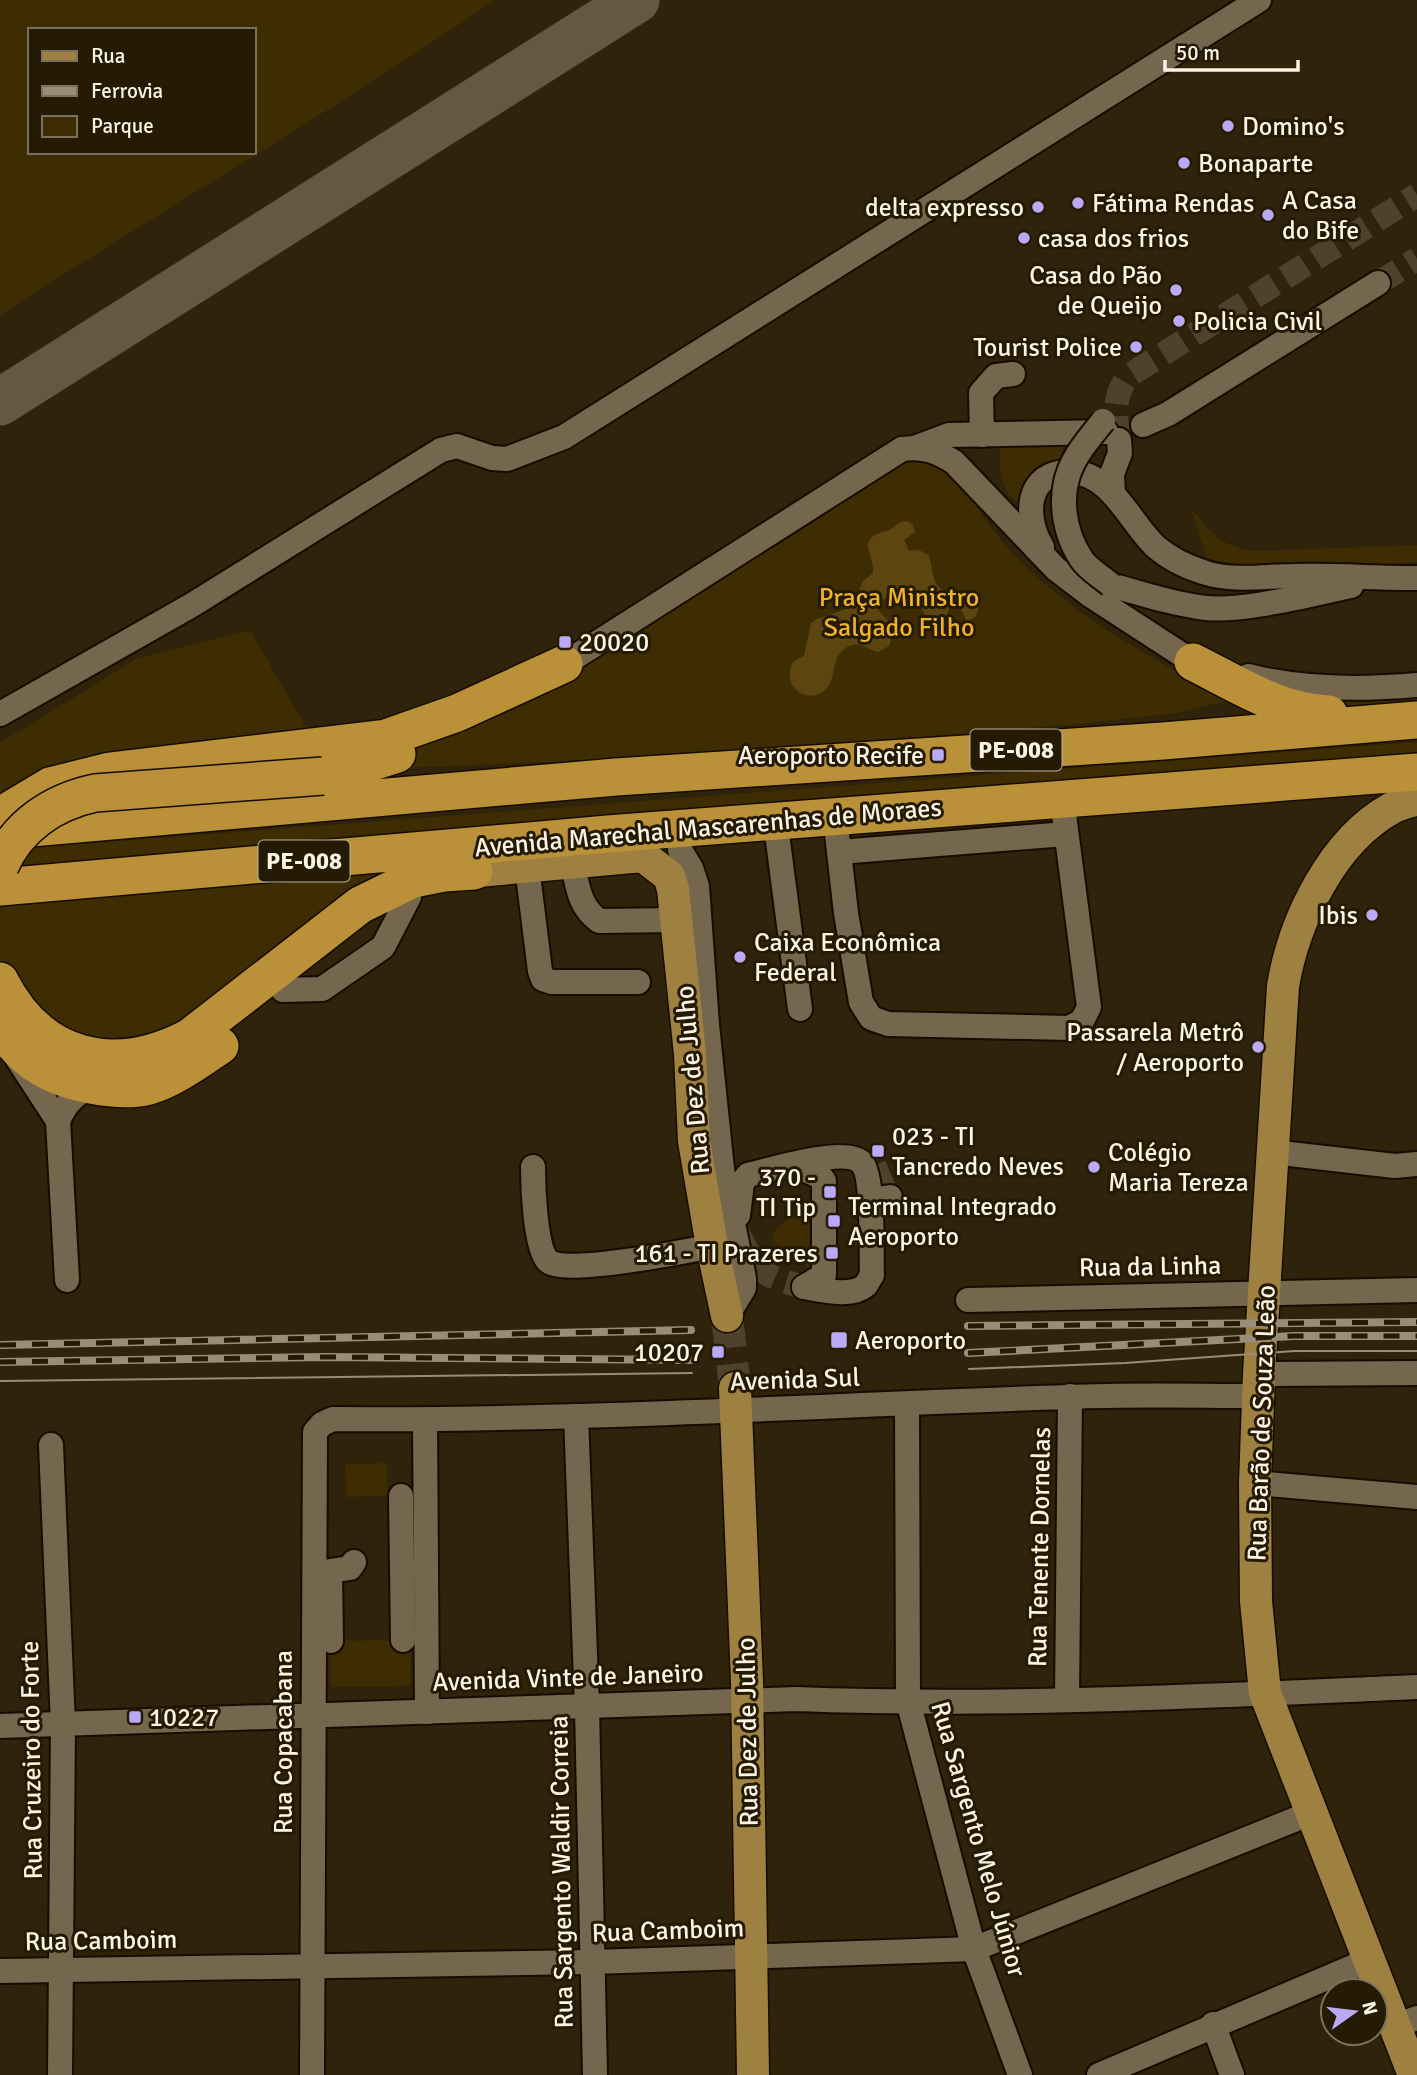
<svg xmlns="http://www.w3.org/2000/svg" width="1417" height="2075" font-family="Signika,sans-serif">
<rect width="100%" height="100%" fill="#2f230b"/>
<!-- green -->
<g fill="#3e2c03" fill-rule="evenodd">
<path d="M2,0H495C334,111 164,209 0,315V1ZM30,30H254V152H30Z"/>
<path d="M1051,441L1063,447L1056,467L1021,503C997,493 1001,466 999,444Z"/>
<path d="M913,460C928,461 945,465 957,476C965,483 971,498 977,507C987,523 1000,539 1013,553C1070,615 1155,660 1228,699L1227,701L1176,713L1078,724L690,756L378,769L379,761L455,735L507,709L906,461Z"/>
<path d="M1191,510C1199,514 1201,521 1206,527C1220,542 1233,547 1252,551L1417,545V562C1348,567 1277,573 1208,562Z"/>
<polygon points="250,630 314,741 0,799 0,743 138,658"/>
<polygon points="1417,693 1417,714 1347,709 1310,698"/>
<polygon points="1417,742 1417,763 0,875 0,850"/>
<polygon points="442,860 171,1036 90,1044 0,986 0,895"/>
<polygon points="809,1202 814,1203 813,1269 810,1269 772,1240 774,1231"/>
<polygon points="387,1463 388,1496 346,1497 345,1464"/>
<polygon points="410,1640 411,1686 331,1687 330,1641"/>
</g>
<!-- forest -->
<path fill="#5d4510" d="M907,521L913,525L915,532L904,540L909,551L919,550L928,555C934,566 930,579 940,588C952,599 973,589 979,608L976,616L967,622L961,609L950,605L944,627L935,630L929,626L920,603L904,605L885,598L879,603L877,608C888,623 898,624 889,646L878,652C867,649 859,640 847,647C829,657 838,680 824,691C803,706 781,682 793,662L804,656L811,623L817,619L846,609L855,600L863,581L873,573C875,552 854,540 886,531C895,529 897,521 907,521Z"/>
<g fill="none" stroke-linecap="round" stroke-linejoin="round">
<!-- taxiway -->
<polyline stroke="#635842" stroke-width="47" points="0,402 636,0"/>
<!-- minor-tunnel -->
<g stroke="#4e422c" stroke-width="24" stroke-dasharray="24 12" stroke-linecap="butt">
<polyline points="1378,283 1417,259"/>
<path d="M1119,440C1115,416 1113,396 1128,376L1417,195"/>
<polyline points="869,1181 890,1172"/>
<path d="M738,1233C758,1273 760,1275 804,1287"/>
</g>
<!-- major-tunnel -->
<polyline stroke="#4e422c" stroke-width="32" stroke-dasharray="32 16" stroke-linecap="butt" points="727,1316 735,1388"/>
<defs>
<g id="minor">
<polyline points="1143,425 1168,414 1378,283"/>
<polyline points="982,435 981,393 996,376 1013,374"/>
<polyline points="917,447 949,435 1106,432"/>
<polyline points="1113,494 1112,474 1120,453 1119,440"/>
<path d="M1042,547C1024,518 1025,471 1070,472C1111,472 1130,523 1156,547C1169,558 1187,567 1203,572C1232,582 1264,576 1294,576C1335,575 1376,578 1417,578"/>
<path d="M1111,585C1142,594 1174,604 1206,608C1243,612 1312,594 1351,586"/>
<path d="M564,664L902,449C923,446 936,451 954,462L1056,569L1090,595L1193,662L1209,666"/>
<path d="M1248,676C1303,690 1360,690 1417,685"/>
<polyline points="0,714 192,605 441,450 457,446 492,458 507,459 564,437 1259,0"/>
<polyline points="835,817 846,913 861,1002 871,1018 888,1024 1069,1028 1082,1021 1089,1007 1062,799"/>
<polyline points="776,826 800,1009"/>
<polyline points="680,850 691,868 697,886 707,1025 722,1169 744,1278 744,1288 727,1316"/>
<polyline points="839,852 1066,834"/>
<path d="M572,862C578,886 578,905 599,921L678,920"/>
<polyline points="527,867 540,971 543,979 552,982 638,982"/>
<polyline points="283,990 322,989 383,947 409,897"/>
<path d="M17,1058L58,1121C66,1102 76,1093 94,1085"/>
<polyline points="58,1121 67,1280"/>
<polyline points="1272,1152 1395,1166 1417,1164"/>
<polyline points="795,1165 821,1177 824,1181 824,1275 804,1287"/>
<path d="M533,1167C533,1186 535,1248 548,1261C563,1276 687,1251 712,1246"/>
<polyline points="870,1200 890,1197"/>
<path d="M738,1215L742,1183L748,1175C770,1170 846,1146 862,1163C874,1177 871,1254 872,1275C871,1276 867,1284 866,1285C852,1298 821,1290 804,1287"/>
<polyline points="968,1300 1417,1290"/>
<polyline points="1259,1374 1417,1373"/>
<polyline points="907,1404 908,1701 974,1949 1020,2075"/>
<polyline points="576,1416 587,1707 595,2075"/>
<polyline points="425,1420 427,1712"/>
<polyline points="51,1445 63,1724 60,2075"/>
<polyline points="1255,1483 1417,1497"/>
<polyline points="401,1496 403,1640"/>
<polyline points="331,1641 330,1571 350,1568 354,1562"/>
<polyline points="1067,1699 1070,1396"/>
<path d="M0,1726L796,1699C1002,1707 1211,1696 1417,1687"/>
<polyline points="0,1971 593,1962 974,1949 1311,1813"/>
<polyline points="1213,2024 1232,2075"/>
<polyline points="1396,2026 1417,2018"/>
<path d="M312,2075L315,1432L322,1424L333,1419C578,1421 823,1405 1068,1397C1131,1394 1195,1396 1258,1396"/>
<polyline points="1099,2075 1369,1960"/>
</g>
<g id="major">
<polyline points="478,871 643,856 669,876 673,889 690,1054 694,1141 712,1246 727,1316"/>
<polyline points="735,1388 747,1681 753,2075"/>
<path d="M1414,2075L1265,1693L1256,1601L1255,1483L1259,1374L1283,986C1294,921 1332,841 1392,808C1399,804 1409,802 1417,799"/>
</g>
<g id="highway">
<path d="M1193,662C1237,684 1279,712 1329,714"/>
<polyline points="328,776 397,754"/>
<polyline points="0,816 50,786 110,771 386,738 457,713 564,664"/>
<polyline points="8,830 616,777 1163,741 1417,720"/>
<polyline points="0,887 608,834 1417,772"/>
<path d="M0,981C40,1060 114,1077 190,1037L360,905L413,879L444,873L474,871"/>
<path d="M0,1029C12,1042 24,1057 39,1066C65,1083 119,1094 149,1086C175,1078 198,1060 220,1046"/>
</g>
</defs>
<!-- minor casing -->
<use href="#minor" stroke="#170c00" stroke-width="28"/>
<!-- major casing -->
<use href="#major" stroke="#170c00" stroke-width="35"/>
<!-- highway casing -->
<use href="#highway" stroke="#170c00" stroke-width="40"/>
<!-- minor -->
<use href="#minor" stroke="#74674d" stroke-width="24"/>
<!-- major -->
<use href="#major" stroke="#9e8041" stroke-width="32"/>
<!-- highway -->
<use href="#highway" stroke="#ba9039" stroke-width="37"/>
<!-- tram -->
<g stroke="#978d79" stroke-width="2">
<polyline points="969,1369 1125,1363 1294,1351 1417,1351"/>
<polyline points="0,1381 692,1373"/>
</g>
<defs>
<g id="rail">
<polyline points="968,1326 1417,1322"/>
<polyline points="0,1345 691,1330"/>
<polyline points="968,1353 1294,1336 1417,1336"/>
<polyline points="0,1362 324,1357 692,1360"/>
</g>
</defs>
<!-- rail casing -->
<use href="#rail" stroke="#978d79" stroke-width="8"/>
<!-- rail -->
<use href="#rail" stroke="#251a03" stroke-width="5" stroke-dasharray="16" stroke-linecap="butt"/>
<defs>
<path id="minor-bridge" d="M1103,421C1093,434 1081,447 1074,461C1057,492 1063,532 1082,560C1089,570 1102,577 1111,585"/>
<path id="highway-bridge" d="M0,866C17,826 53,802 95,793L323,776"/>
</defs>
<!-- minor-bridge casing -->
<use href="#minor-bridge" stroke="#170c00" stroke-width="28" stroke-linecap="butt"/>
<!-- highway-bridge casing -->
<use href="#highway-bridge" stroke="#170c00" stroke-width="40" stroke-linecap="butt"/>
<!-- minor-bridge -->
<use href="#minor-bridge" stroke="#74674d" stroke-width="24"/>
<!-- highway-bridge -->
<use href="#highway-bridge" stroke="#ba9039" stroke-width="37"/>
</g>
<!-- markers -->
<g fill="#baaaf6" stroke="#251a03" stroke-width="2.5">
<circle cx="1228" cy="126" r="7"/>
<circle cx="1184" cy="163" r="7"/>
<circle cx="1078" cy="203" r="7"/>
<circle cx="1038" cy="207" r="7"/>
<circle cx="1268" cy="215" r="7"/>
<circle cx="1024" cy="238" r="7"/>
<circle cx="1176" cy="290" r="7"/>
<circle cx="1179" cy="321" r="7"/>
<circle cx="1136" cy="347" r="7"/>
<rect x="558" y="635" width="14" height="14" rx="3.5"/>
<rect x="931" y="748" width="14" height="14" rx="3.5"/>
<circle cx="1372" cy="915" r="7"/>
<circle cx="740" cy="957" r="7"/>
<circle cx="1258" cy="1047" r="7"/>
<rect x="871" y="1144" width="14" height="14" rx="3.5"/>
<circle cx="1094" cy="1167" r="7"/>
<rect x="823" y="1185" width="14" height="14" rx="3.5"/>
<rect x="827" y="1214" width="14" height="14" rx="3.5"/>
<rect x="825" y="1246" width="14" height="14" rx="3.5"/>
<rect x="830" y="1331" width="18" height="18" rx="3.5"/>
<rect x="711" y="1345" width="14" height="14" rx="3.5"/>
<rect x="128" y="1710" width="14" height="14" rx="3.5"/>
</g>
<g text-anchor="middle" stroke-width="6" stroke-linejoin="round" paint-order="stroke">
<!-- shield labels -->
<g fill="#251a03" stroke="#bbb2a0" stroke-width="2">
<rect x="970.5" y="729.5" width="91" height="41" rx="5"/>
<rect x="258.5" y="840.5" width="91" height="41" rx="5"/>
</g>
<g font-size="24" font-weight="bold" fill="#fbf3e4">
<text x="1016" y="758">PE-008</text>
<text x="304" y="869">PE-008</text>
</g>
<!-- poi labels -->
<g font-size="26" fill="#fbf3e4" stroke="#251a03" text-anchor="start">
<text x="1242" y="135">Domino's</text>
<text x="1198" y="172">Bonaparte</text>
<text x="1282" y="209">A Casa<tspan x="1282" dy="30">do Bife</tspan></text>
<text x="1092" y="212">Fátima Rendas</text>
<text x="1024" y="216" text-anchor="end">delta expresso</text>
<text x="1038" y="247">casa dos frios</text>
<text x="1162" y="284" text-anchor="end">Casa do Pão<tspan x="1162" dy="30">de Queijo</tspan></text>
<text x="1193" y="330">Policia Civil</text>
<text x="1122" y="356" text-anchor="end">Tourist Police</text>
<text x="579" y="651">20020</text>
<text x="924" y="764" text-anchor="end">Aeroporto Recife</text>
<text x="1358" y="924" text-anchor="end">Ibis</text>
<text x="754" y="951">Caixa Econômica<tspan x="754" dy="30">Federal</tspan></text>
<text x="1244" y="1041" text-anchor="end">Passarela Metrô<tspan x="1244" dy="30">/ Aeroporto</tspan></text>
<text x="892" y="1145">023 - TI<tspan x="892" dy="30">Tancredo Neves</tspan></text>
<text x="1108" y="1161">Colégio<tspan x="1108" dy="30">Maria Tereza</tspan></text>
<text x="816" y="1186" text-anchor="end">370 -<tspan x="816" dy="30">TI Tip</tspan></text>
<text x="848" y="1215">Terminal Integrado<tspan x="848" dy="30">Aeroporto</tspan></text>
<text x="818" y="1262" text-anchor="end">161 - TI Prazeres</text>
<text x="855" y="1349">Aeroporto</text>
<text x="704" y="1361" text-anchor="end">10207</text>
<text x="149" y="1726">10227</text>
</g>
<!-- park labels -->
<g font-size="26" fill="#eeb329" stroke="#251a03">
<text x="899" y="606">Praça Ministro<tspan x="899" dy="30">Salgado Filho</tspan></text>
</g>
<!-- street labels -->
<g font-size="26" fill="#fbf3e4" stroke="#251a03">
<text transform="translate(708 827) rotate(-5)" y="9">Avenida Marechal Mascarenhas de Moraes</text>
<text transform="translate(692 1080) rotate(-95)" y="9">Rua Dez de Julho</text>
<text transform="translate(1150 1266) rotate(-1)" y="9">Rua da Linha</text>
<text transform="translate(795 1379) rotate(-2)" y="9">Avenida Sul</text>
<text transform="translate(1261 1423) rotate(-88)" y="9">Rua Barão de Souza Leão</text>
<text transform="translate(1039 1547) rotate(-89)" y="9">Rua Tenente Dornelas</text>
<text transform="translate(568 1677) rotate(-2)" y="9">Avenida Vinte de Janeiro</text>
<text transform="translate(747 1732) rotate(-91)" y="9">Rua Dez de Julho</text>
<text transform="translate(283 1742) rotate(-90)" y="9">Rua Copacabana</text>
<text transform="translate(31 1760) rotate(-91)" y="9">Rua Cruzeiro do Forte</text>
<text transform="translate(979 1839) rotate(74)" y="9">Rua Sargento Melo Júnior</text>
<text transform="translate(561 1872) rotate(-91)" y="9">Rua Sargento Waldir Correia</text>
<text transform="translate(668 1930) rotate(-2)" y="9">Rua Camboim</text>
<text transform="translate(101 1940) rotate(-1)" y="9">Rua Camboim</text>
</g>
</g>
<!-- legend -->
<rect x="28" y="28" width="228" height="126" fill="#251a03" stroke="#7b715d" stroke-width="2"/>
<rect x="42" y="51" width="35" height="10" fill="#9e8041" stroke="#7b715d" stroke-width="2"/>
<text x="91" y="63" font-size="21" fill="#fbf3e4">Rua</text>
<rect x="42" y="86" width="35" height="10" fill="#978d79" stroke="#7b715d" stroke-width="2"/>
<text x="91" y="98" font-size="21" fill="#fbf3e4">Ferrovia</text>
<rect x="42" y="116" width="35" height="21" fill="#3e2c03" stroke="#7b715d" stroke-width="2"/>
<text x="91" y="133" font-size="21" fill="#fbf3e4">Parque</text>
<!-- north arrow -->
<g transform="translate(1354 2012) rotate(76)"><circle r="33" fill="#251a03" stroke="#7b715d" stroke-width="2"/>
<path d="M0-5L12 26L0 18L-12 26Z" fill="#baaaf6"/>
<text y="-10" font-size="19" font-weight="bold" text-anchor="middle" fill="#fbf3e4">N</text>
</g>
<!-- scale -->
<path d="M1165 60v10h133v-10" fill="none" stroke="#fbf3e4" stroke-width="3.5"/>
<text x="1176" y="60" font-size="21" fill="#fbf3e4" stroke="#251a03" stroke-width="5" paint-order="stroke">50 m</text>
</svg>
